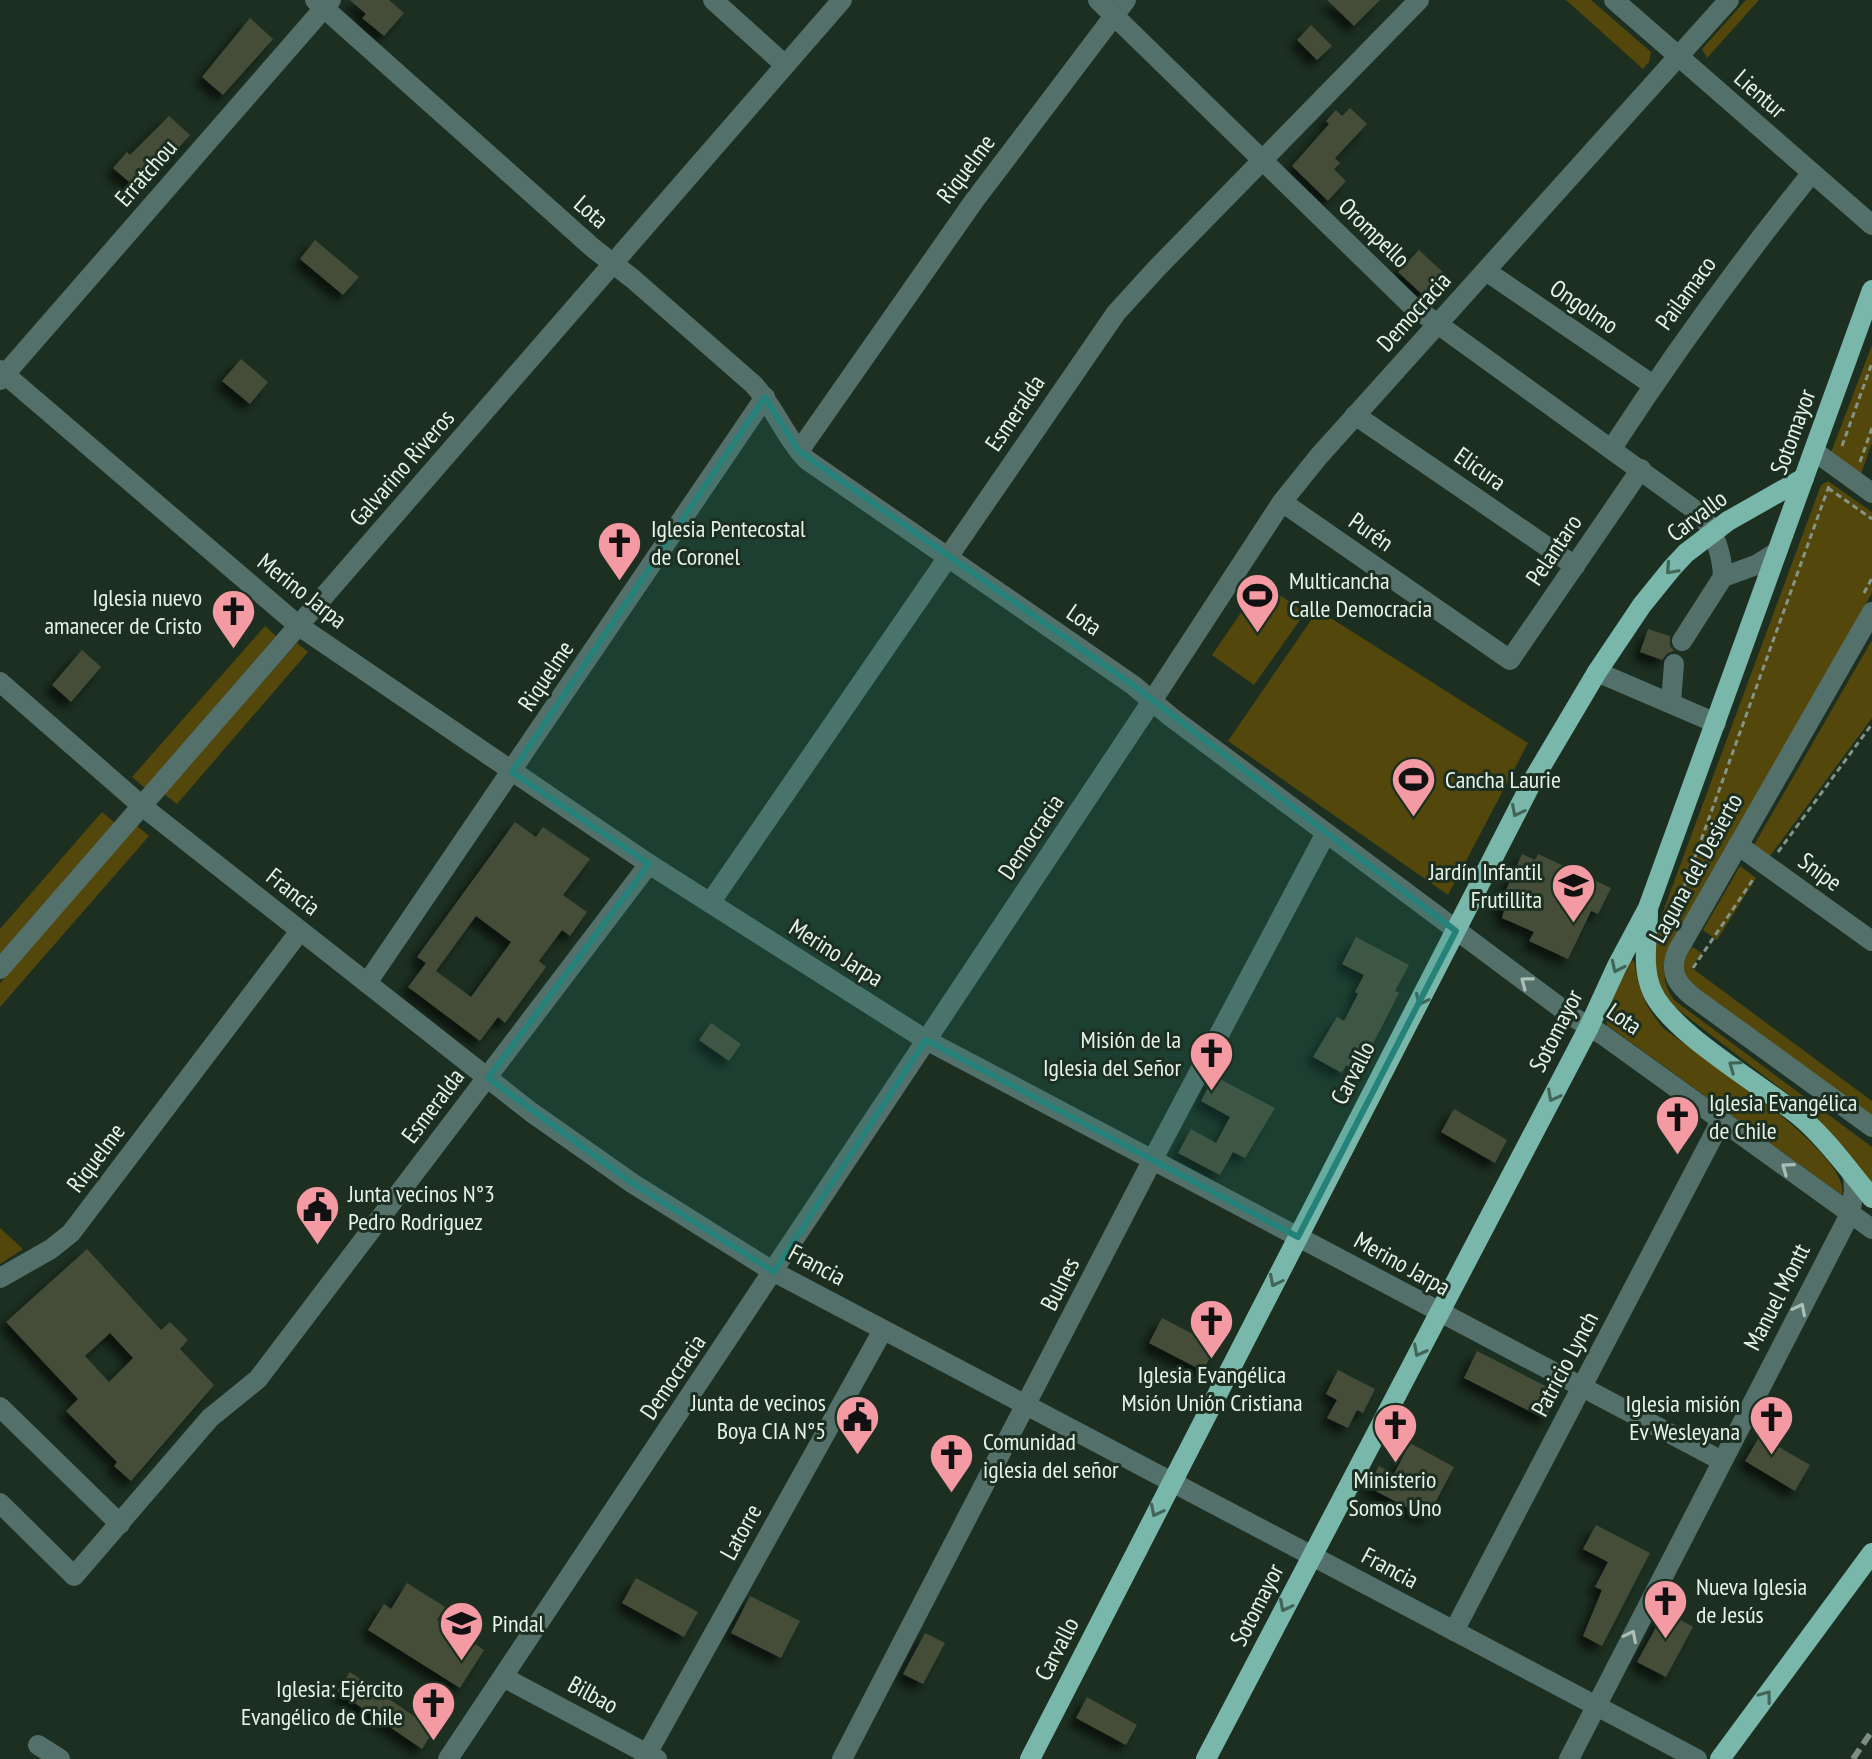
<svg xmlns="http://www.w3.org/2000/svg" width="1872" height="1759" font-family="'PT Sans Narrow',sans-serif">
<defs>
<filter id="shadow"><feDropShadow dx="-7" dy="7" stdDeviation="4" flood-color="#0009"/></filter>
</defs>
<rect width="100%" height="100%" fill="#1c2f21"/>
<!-- green -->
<g fill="#53470b">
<polygon points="1566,0 1591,0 1651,52 1649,62 1643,69"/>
<polygon points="1746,0 1759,0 1707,58 1702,49"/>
<polygon points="1872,345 1872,442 1860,477 1827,463"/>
<path d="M1828,481L1872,512V593L1666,962C1663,977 1665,987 1674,1000L1872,1147V1190L1823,1127L1797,1101L1668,1002L1655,984L1653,941L1658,925L1821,485Z"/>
<polygon points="1262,582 1305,613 1254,685 1212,655"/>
<polygon points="1318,610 1528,743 1448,895 1228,741"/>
<polygon points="265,626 276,636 145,788 132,777"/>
<polygon points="1872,640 1872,718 1770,856 1754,845"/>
<polygon points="297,643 308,652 177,804 164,794"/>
<polygon points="102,812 115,823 0,955 0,929"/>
<polygon points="137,826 149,836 0,1007 0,983"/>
<polygon points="1740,866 1756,878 1717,940 1703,930"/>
<polygon points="1692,947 1702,953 1692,968 1872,1101 1872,1117 1684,980 1682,963"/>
<path d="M1631,959L1635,963C1637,989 1647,1009 1664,1029C1697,1053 1853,1155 1842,1195L1607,1025L1606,1014Z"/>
<polygon points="0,1228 23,1249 0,1264"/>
</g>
<!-- building -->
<g fill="#454d38" fill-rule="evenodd" filter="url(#shadow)">
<polygon points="350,0 389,0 404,13 384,36 362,18 366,14"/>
<polygon points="1327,0 1380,0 1354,26"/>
<polygon points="250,18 273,39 223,95 202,77"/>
<polygon points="1311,25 1332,46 1317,60 1297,40"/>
<polygon points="1350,108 1367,124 1335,158 1340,163 1334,169 1346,181 1328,201 1292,166 1329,124 1326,121 1336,110 1342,116"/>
<polygon points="169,116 190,135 158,171 154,167 136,188 113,168 127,152 130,155"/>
<polygon points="315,240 359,277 343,295 300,259"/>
<polygon points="1419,250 1446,275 1425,297 1398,272"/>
<polygon points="241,359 268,382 250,404 222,381"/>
<polygon points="1648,629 1670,636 1670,646 1674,651 1668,653 1662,660 1640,652"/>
<polygon points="82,650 101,667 71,702 52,685"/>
<path d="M515,822L536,837L543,827L590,859L563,895L587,912L570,936L562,930L539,961L546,967L505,1023L498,1017L480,1041L408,987L426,963L417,957ZM476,916L511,942L471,997L436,971Z"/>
<polygon points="1522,854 1535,860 1538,854 1611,888 1598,914 1591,911 1568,959 1529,941 1534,932 1502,918 1504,911 1498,908"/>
<polygon points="1356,937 1409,965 1395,991 1399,993 1364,1061 1355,1056 1350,1067 1346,1065 1342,1073 1313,1057 1337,1017 1344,1021 1358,994 1355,992 1364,975 1342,964"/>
<polygon points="711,1023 741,1044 729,1061 699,1040"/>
<polygon points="1214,1076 1275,1108 1245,1158 1233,1152 1220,1175 1178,1153 1191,1129 1216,1143 1230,1117 1201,1101"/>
<polygon points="1454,1109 1507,1140 1495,1163 1441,1132"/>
<path d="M87,1249L161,1330L170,1322L188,1340L180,1349L214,1385L131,1481L114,1466L117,1462L66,1411L78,1399L6,1322ZM110,1333L133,1358L109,1382L85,1356Z"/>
<polygon points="1162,1318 1216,1346 1203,1371 1149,1343"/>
<polygon points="1477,1351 1559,1393 1545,1419 1464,1378"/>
<polygon points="1338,1370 1375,1389 1363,1413 1357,1410 1348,1428 1327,1418 1337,1400 1326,1394"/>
<polygon points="1760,1436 1810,1465 1795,1491 1745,1461"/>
<polygon points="1410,1443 1454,1467 1427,1518 1368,1487 1379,1466 1394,1474"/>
<polygon points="1596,1525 1650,1553 1602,1646 1583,1636 1602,1590 1595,1587 1608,1562 1583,1549"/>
<polygon points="636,1578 698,1612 684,1637 622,1603"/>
<polygon points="407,1583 445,1607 437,1620 484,1650 460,1688 368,1630 384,1604 391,1609"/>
<polygon points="750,1596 800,1621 781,1658 731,1633"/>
<polygon points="1665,1611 1693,1627 1666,1677 1637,1662"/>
<polygon points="925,1633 945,1643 923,1684 903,1674"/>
<polygon points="350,1672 434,1730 422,1749 337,1691"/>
<polygon points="1087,1697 1137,1725 1126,1745 1076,1718"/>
</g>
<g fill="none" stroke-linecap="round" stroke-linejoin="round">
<!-- path -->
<g stroke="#849488" stroke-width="3" stroke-dasharray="6 4" stroke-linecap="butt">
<polyline points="1842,446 1872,363"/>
<polyline points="1860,462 1872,428"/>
<polyline points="1828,488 1872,519"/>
<polyline points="1864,593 1872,578"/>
<polyline points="1778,852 1872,724"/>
<polyline points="1674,915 1829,486"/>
<polyline points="1693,968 1754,878"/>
</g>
<!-- minor -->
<g stroke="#54706a" stroke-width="20">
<path d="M315,0L593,248L633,279L753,384C775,407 785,438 807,460L1133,685L1171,717L1573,1017L1603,1035L1872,1229"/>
<polyline points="713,0 785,65"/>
<path d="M1098,0L1410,304L1702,515C1715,535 1722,553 1723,577"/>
<polyline points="1614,0 1872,225"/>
<polyline points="1486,271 1653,385"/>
<polyline points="0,370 299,626 649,864 926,1040 1722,1461"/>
<polyline points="0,380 331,0"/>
<polyline points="1355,415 1575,566"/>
<path d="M1612,448C1674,353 1740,262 1811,174"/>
<polyline points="799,451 974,201 1126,0"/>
<polyline points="1814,451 1872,493"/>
<polyline points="1282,502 1510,660 1641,469"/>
<path d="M1872,612L1677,952C1669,973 1677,984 1693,997L1872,1127"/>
<polyline points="1682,641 1723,577 1756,565 1777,552"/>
<polyline points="1597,672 1716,723"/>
<polyline points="0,682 142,806 531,1112 632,1183 774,1272 1697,1759"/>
<polyline points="1671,702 1674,664"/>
<polyline points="1738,845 1872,941"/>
<polyline points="710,903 1116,313 1157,268 1419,0"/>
<polyline points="0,969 842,0"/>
<polyline points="367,983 765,397"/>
<polyline points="0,1278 51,1249 71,1233 300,931"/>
<polyline points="0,1407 120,1524"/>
<polyline points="0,1503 74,1576 210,1418 258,1379 649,864"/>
<polyline points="1454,1631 1721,1121"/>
<polyline points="503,1677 657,1759"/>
<polyline points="38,1745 60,1759"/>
<polyline points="448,1759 1152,701 1282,502 1319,456 1729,0"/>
<polyline points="644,1759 883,1330"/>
<polyline points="842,1759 1153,1159 1326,833"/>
<polyline points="1569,1759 1850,1214 1854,1191 1853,1175"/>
</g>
<!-- major -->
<g stroke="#7ab7ab" stroke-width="20">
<path d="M1648,912C1648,938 1641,966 1652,991C1671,1034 1765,1086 1804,1120C1830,1143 1850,1172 1872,1198"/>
<polyline points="1030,1759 1533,780 1597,672 1642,605 1672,568 1686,553 1728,521 1804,478"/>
<polyline points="1206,1759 1589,1027 1617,966 1648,908 1872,290"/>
<polyline points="1720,1759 1872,1553"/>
</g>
<!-- rail -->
<polyline stroke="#7e8e82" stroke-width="6" stroke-dasharray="12 6" stroke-linecap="butt" points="1853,1759 1872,1731"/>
</g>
<!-- one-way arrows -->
<defs><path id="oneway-chevron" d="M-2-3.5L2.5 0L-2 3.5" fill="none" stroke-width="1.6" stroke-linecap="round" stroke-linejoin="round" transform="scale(2)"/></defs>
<g stroke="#426558">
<use href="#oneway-chevron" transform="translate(1671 569) rotate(132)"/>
<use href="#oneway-chevron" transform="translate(1517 811) rotate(117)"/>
<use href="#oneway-chevron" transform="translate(1617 967) rotate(115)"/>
<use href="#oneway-chevron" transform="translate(1421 1000) rotate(117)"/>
<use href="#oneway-chevron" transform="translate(1734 1066) rotate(-144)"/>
<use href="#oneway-chevron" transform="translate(1553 1096) rotate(118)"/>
<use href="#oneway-chevron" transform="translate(1275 1281) rotate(117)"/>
<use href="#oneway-chevron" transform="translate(1419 1351) rotate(118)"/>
<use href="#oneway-chevron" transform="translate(1156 1511) rotate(117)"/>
<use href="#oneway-chevron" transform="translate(1285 1606) rotate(117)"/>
<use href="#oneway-chevron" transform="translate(1766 1696) rotate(-53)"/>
</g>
<g stroke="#acbfb7">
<use href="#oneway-chevron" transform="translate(1526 982) rotate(-143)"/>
<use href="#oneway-chevron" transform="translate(1787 1168) rotate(-144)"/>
<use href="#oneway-chevron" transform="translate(1800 1309) rotate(-63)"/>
<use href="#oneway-chevron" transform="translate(1631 1636) rotate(-63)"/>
</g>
<!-- marked area -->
<path fill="#25827a" fill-opacity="0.2" stroke="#25827a" stroke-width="6" stroke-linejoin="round" d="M765,397L799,451L1133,685L1456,931L1298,1237L926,1040L774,1272L632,1183L488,1078L649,864L512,772Z"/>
<!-- icons -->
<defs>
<symbol id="church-pin" viewBox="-11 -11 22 30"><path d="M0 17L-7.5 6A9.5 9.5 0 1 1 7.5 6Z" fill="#f49aa3" stroke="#1c2f21"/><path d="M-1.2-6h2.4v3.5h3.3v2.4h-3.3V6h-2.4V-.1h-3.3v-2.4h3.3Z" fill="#111"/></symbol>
<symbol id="stadium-pin" viewBox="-11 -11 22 30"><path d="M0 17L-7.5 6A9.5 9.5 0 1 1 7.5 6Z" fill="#f49aa3" stroke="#1c2f21"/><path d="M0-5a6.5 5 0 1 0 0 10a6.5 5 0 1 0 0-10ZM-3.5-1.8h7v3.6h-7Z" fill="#111"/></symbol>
<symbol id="school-pin" viewBox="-11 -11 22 30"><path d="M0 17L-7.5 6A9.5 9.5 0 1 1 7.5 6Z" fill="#f49aa3" stroke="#1c2f21"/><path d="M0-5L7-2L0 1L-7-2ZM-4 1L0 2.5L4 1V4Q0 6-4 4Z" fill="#111"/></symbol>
<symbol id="civic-pin" viewBox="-11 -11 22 30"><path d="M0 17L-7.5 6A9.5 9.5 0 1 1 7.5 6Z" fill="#f49aa3" stroke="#1c2f21"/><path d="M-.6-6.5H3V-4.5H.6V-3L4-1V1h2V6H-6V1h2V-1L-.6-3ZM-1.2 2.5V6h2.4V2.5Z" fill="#111"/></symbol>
</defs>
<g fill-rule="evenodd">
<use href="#church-pin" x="594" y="518" width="51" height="69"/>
<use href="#stadium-pin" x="1232" y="570" width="51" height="69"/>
<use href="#church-pin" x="208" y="586" width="51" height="69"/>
<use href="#stadium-pin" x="1388" y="754" width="51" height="69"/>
<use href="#school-pin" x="1548" y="860" width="51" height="69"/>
<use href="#church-pin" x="1186" y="1028" width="51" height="69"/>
<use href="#church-pin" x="1652" y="1092" width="51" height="69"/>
<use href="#civic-pin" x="292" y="1182" width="51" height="69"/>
<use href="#church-pin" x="1186" y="1296" width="51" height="69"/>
<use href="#civic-pin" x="832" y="1392" width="51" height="69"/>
<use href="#church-pin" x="1746" y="1392" width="51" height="69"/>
<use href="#church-pin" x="1370" y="1400" width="51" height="69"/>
<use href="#church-pin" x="926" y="1430" width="51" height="69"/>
<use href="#church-pin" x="1640" y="1576" width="51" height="69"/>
<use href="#school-pin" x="436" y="1598" width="51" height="69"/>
<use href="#church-pin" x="408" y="1678" width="51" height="69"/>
</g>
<g text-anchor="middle" stroke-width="6" stroke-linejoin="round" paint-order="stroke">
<!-- street labels -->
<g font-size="24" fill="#e7f3ea" stroke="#1c2f21">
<text transform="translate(1760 94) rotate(41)" y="8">Lientur</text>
<text transform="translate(966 169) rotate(-53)" y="8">Riquelme</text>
<text transform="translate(146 173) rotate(-49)" y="8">Erratchou</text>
<text transform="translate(591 212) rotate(41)" y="8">Lota</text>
<text transform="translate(1374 233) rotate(44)" y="8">Orompello</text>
<text transform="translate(1686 293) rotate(-54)" y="8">Pailamaco</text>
<text transform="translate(1584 307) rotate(34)" y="8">Ongolmo</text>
<text transform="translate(1414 312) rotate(-48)" y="8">Democracia</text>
<text transform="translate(1015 413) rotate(-56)" y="8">Esmeralda</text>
<text transform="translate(1793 432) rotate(-70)" y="8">Sotomayor</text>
<text transform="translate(402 468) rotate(-49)" y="8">Galvarino Riveros</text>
<text transform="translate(1480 469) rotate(35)" y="8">Elicura</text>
<text transform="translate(1697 516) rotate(-37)" y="8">Carvallo</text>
<text transform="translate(1371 532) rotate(35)" y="8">Purén</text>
<text transform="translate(1554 550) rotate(-56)" y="8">Pelantaro</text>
<text transform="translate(302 591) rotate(38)" y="8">Merino Jarpa</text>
<text transform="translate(1084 620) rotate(34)" y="8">Lota</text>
<text transform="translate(546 676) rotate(-56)" y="8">Riquelme</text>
<text transform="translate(1031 837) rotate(-56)" y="8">Democracia</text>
<text transform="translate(1696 868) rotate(-61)" y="8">Laguna del Desierto</text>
<text transform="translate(1820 872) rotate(36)" y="8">Snipe</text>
<text transform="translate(293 892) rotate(38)" y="8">Francia</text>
<text transform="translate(836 953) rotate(32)" y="8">Merino Jarpa</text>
<text transform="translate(1624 1019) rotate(34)" y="8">Lota</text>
<text transform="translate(1556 1031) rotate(-63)" y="8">Sotomayor</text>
<text transform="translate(1353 1073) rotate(-63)" y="8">Carvallo</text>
<text transform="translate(433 1106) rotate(-53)" y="8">Esmeralda</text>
<text transform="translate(96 1158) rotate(-53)" y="8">Riquelme</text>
<text transform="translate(1402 1264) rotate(29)" y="8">Merino Jarpa</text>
<text transform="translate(817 1265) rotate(28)" y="8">Francia</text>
<text transform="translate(1060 1284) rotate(-63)" y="8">Bulnes</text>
<text transform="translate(1777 1297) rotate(-63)" y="8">Manuel Montt</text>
<text transform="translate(1565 1364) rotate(-62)" y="8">Patricio Lynch</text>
<text transform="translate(673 1377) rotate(-56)" y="8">Democracia</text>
<text transform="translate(741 1532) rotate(-61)" y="8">Latorre</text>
<text transform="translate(1390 1568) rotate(28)" y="8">Francia</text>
<text transform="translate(1257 1605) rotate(-63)" y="8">Sotomayor</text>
<text transform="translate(1057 1649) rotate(-63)" y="8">Carvallo</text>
<text transform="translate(593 1695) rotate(28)" y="8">Bilbao</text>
</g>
<!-- poi labels -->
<g font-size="24" fill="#e7f3ea" stroke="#1c2f21" text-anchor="start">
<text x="651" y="537">Iglesia Pentecostal<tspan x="651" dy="28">de Coronel</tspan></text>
<text x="1289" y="589">Multicancha<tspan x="1289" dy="28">Calle Democracia</tspan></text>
<text x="202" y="606" text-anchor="end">Iglesia nuevo<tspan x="202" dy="28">amanecer de Cristo</tspan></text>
<text x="1445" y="788">Cancha Laurie</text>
<text x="1542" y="880" text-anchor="end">Jardín Infantil<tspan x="1542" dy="28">Frutillita</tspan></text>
<text x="1181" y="1048" text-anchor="end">Misión de la<tspan x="1181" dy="28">Iglesia del Señor</tspan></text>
<text x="1709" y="1111">Iglesia Evangélica<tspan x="1709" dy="28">de Chile</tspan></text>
<text x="348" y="1202">Junta vecinos N°3<tspan x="348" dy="28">Pedro Rodriguez</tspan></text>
<text x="1212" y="1383" text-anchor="middle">Iglesia Evangélica<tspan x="1212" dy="28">Msión Unión Cristiana</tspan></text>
<text x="826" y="1411" text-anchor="end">Junta de vecinos<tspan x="826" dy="28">Boya CIA N°5</tspan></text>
<text x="1740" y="1412" text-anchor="end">Iglesia misión<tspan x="1740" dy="28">Ev Wesleyana</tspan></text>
<text x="983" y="1450">Comunidad<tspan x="983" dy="28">iglesia del señor</tspan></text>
<text x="1395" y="1488" text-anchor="middle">Ministerio<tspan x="1395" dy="28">Somos Uno</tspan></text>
<text x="1696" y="1595">Nueva Iglesia<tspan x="1696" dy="28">de Jesús</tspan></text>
<text x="492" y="1632">Pindal</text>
<text x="403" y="1697" text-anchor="end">Iglesia: Ejército<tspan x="403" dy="28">Evangélico de Chile</tspan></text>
</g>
</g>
</svg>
